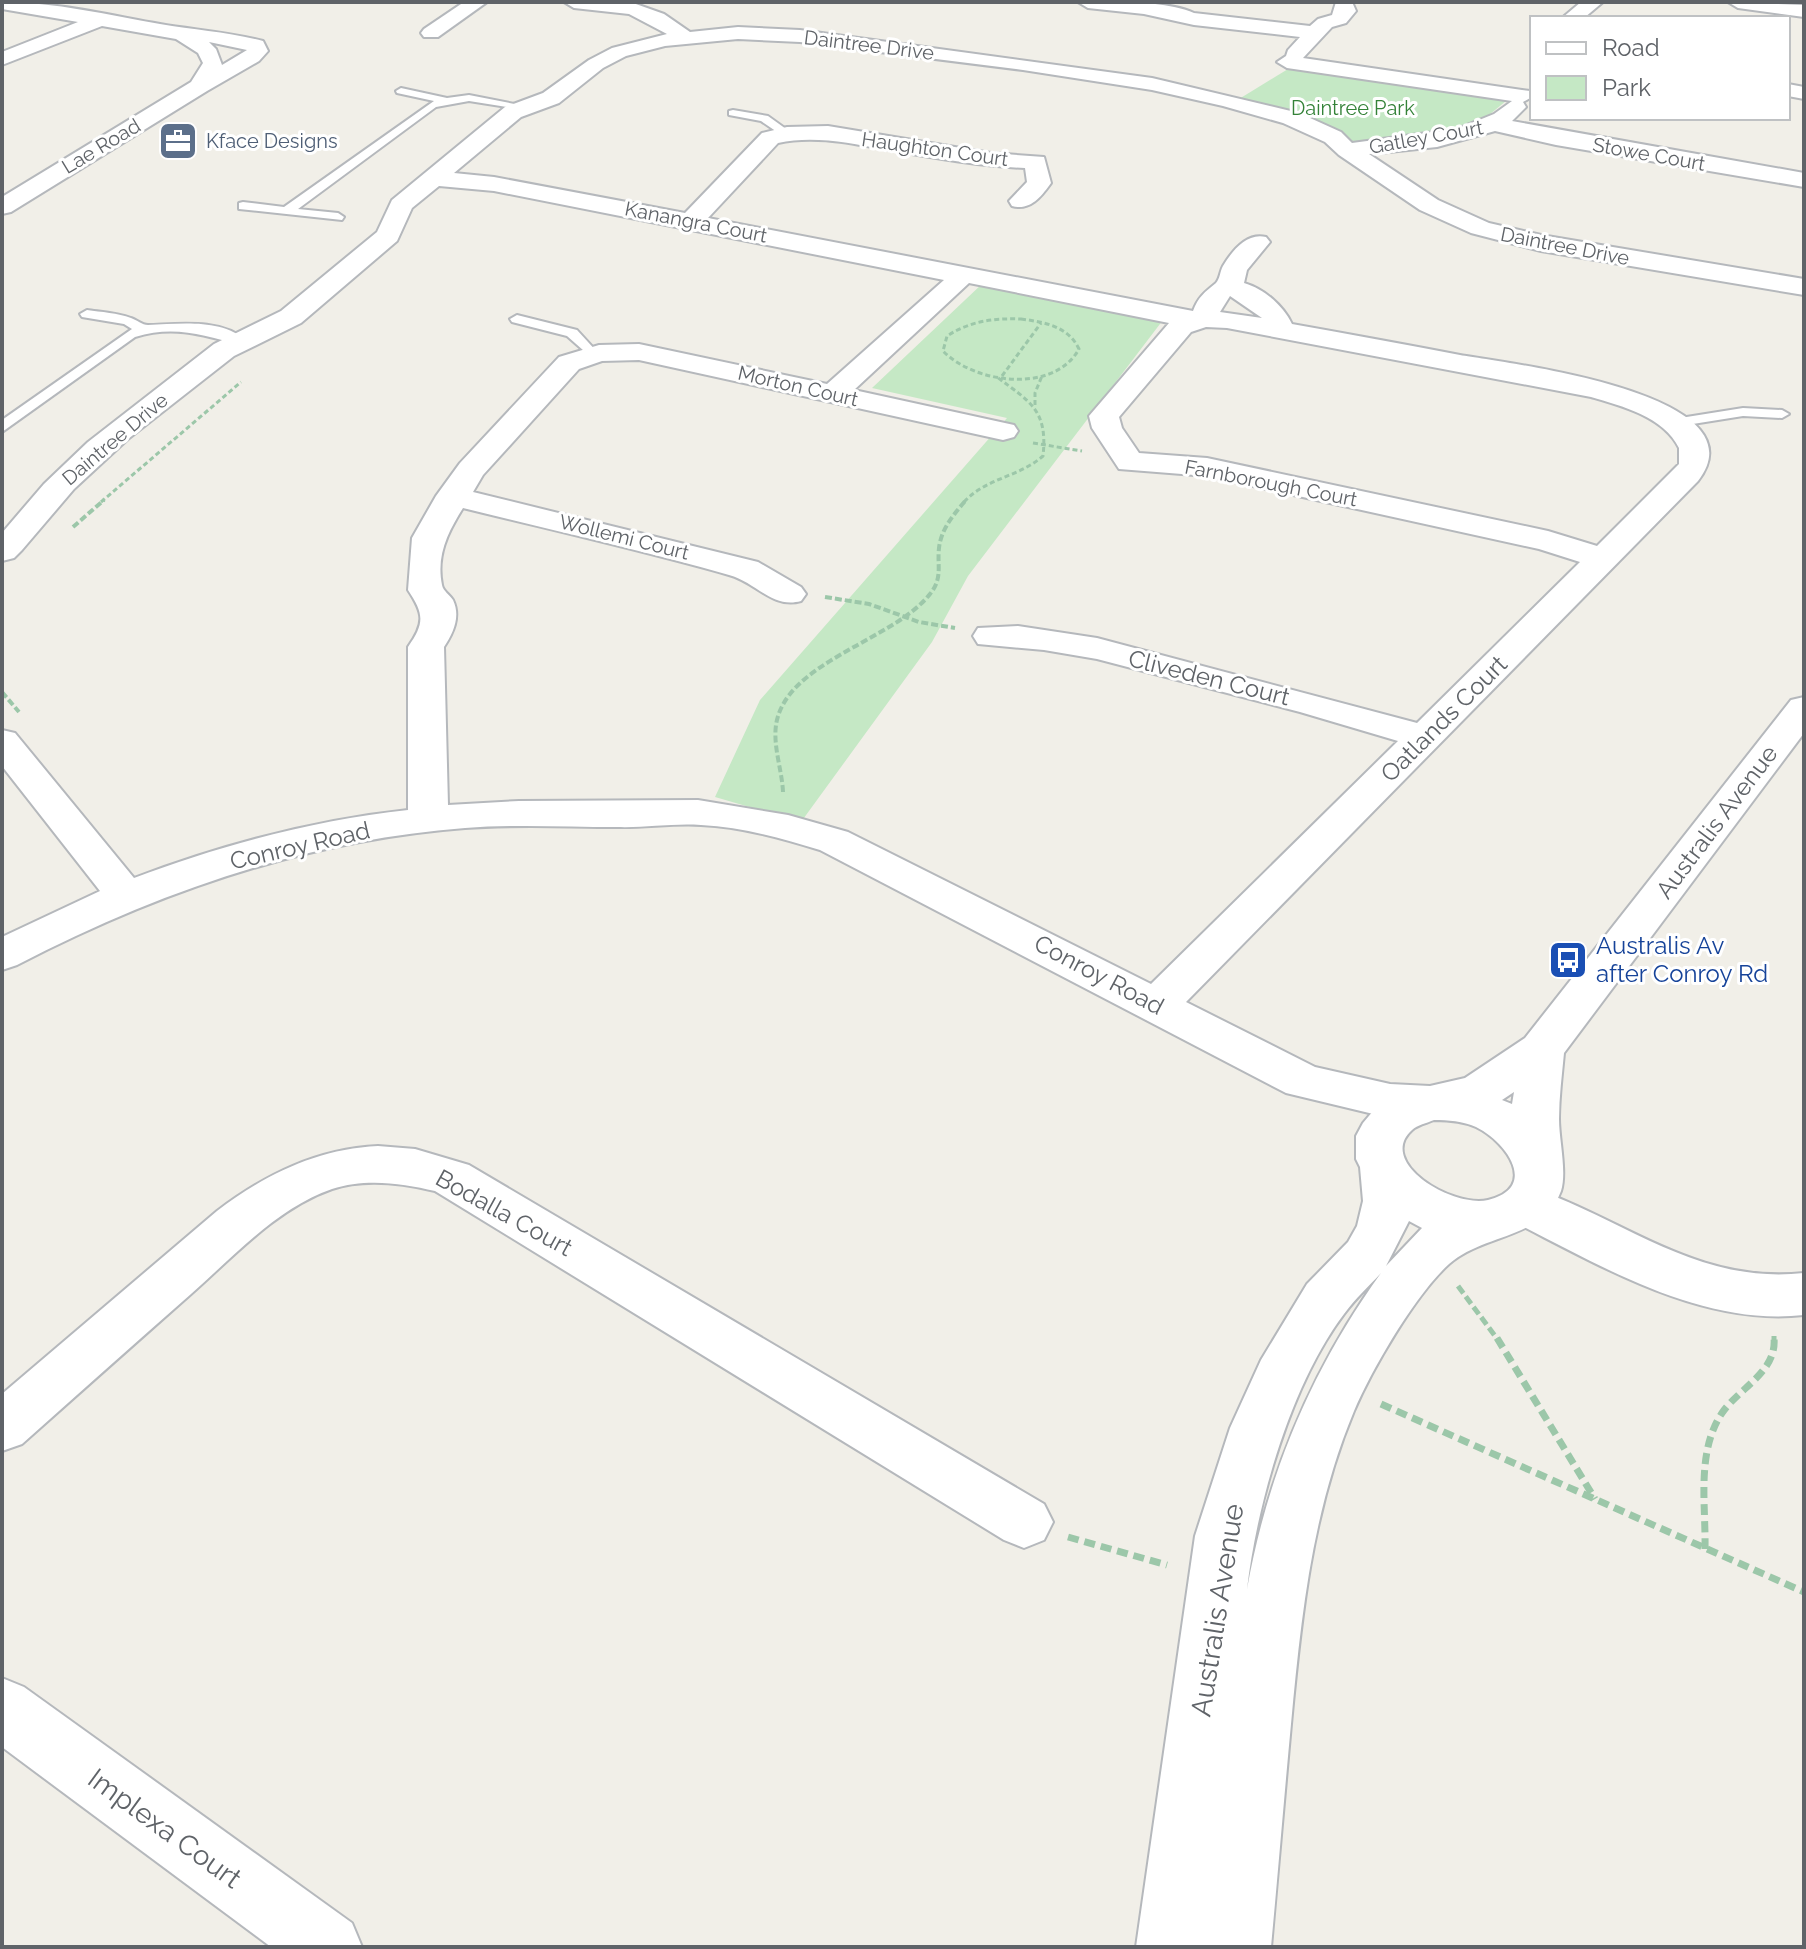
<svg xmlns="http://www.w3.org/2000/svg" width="1806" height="1949" font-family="Raleway,sans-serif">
<rect width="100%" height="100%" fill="#f1efe8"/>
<!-- green -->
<g fill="#c5e8c5">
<polygon points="1293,66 1512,96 1472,129 1352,144 1239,99"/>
<polygon points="983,283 1163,320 968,576 932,642 801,822 715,797 760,700 1007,418 872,388"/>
</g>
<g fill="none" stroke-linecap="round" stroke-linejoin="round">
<defs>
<g id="service">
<polygon points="401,88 447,98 469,95 530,107 525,110 469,101 436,107 298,209 338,213 344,217 342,220 239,209 239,203 243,202 284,207 434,101 397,93 396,91"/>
<polygon points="733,110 768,116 793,134 783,136 761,121 729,115 729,111"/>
<path d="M87,310C101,312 118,313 131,318C137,320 142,325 148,325C180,324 221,318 247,341L240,345C203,335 174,325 135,337L2,432V420L132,329L124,324L82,317L80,314Z"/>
<polygon points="517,315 577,330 599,354 592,358 567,336 512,322 510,319"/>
<polygon points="1743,408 1782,410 1789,414 1782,418 1743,416 1674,427 1667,423 1674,419"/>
</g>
<g id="minor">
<path d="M2,2C55,2 108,15 160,24C195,30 229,32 263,41L268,51L259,61L207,91L11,212L2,214V197L191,82L203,63L198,53L176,39L102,26L2,65V52L78,22L2,9ZM209,42L247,50L222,65L216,49Z"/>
<polygon points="464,2 487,2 438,37 424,37 421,33 424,29"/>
<path d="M564,2L633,3L664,14L690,32L738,27L800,30L1152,78L1299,113L1341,132L1352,143L1457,129L1494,114L1512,101L1287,68L1277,62L1286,56L1288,50L1300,37L1194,25L1144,14L1088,8L1078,2C1113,2 1166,0 1194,13L1310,26L1318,19L1332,15L1336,2H1352L1356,11L1346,23L1332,27L1303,58L1522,90L1530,91L1532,97L1523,102L1526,107L1512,121L1804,173V187L1556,145L1495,131L1437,147L1369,154L1438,200L1489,223L1541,235L1804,279V295L1541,251L1471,233L1420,210L1339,155L1325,142L1283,123L1223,106L1152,90L1023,70L800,42L738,39L665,46L626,56L603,68L559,103L521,117L454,173L494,177L685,213L762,133L787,127L828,126L991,153L1044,157L1051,183C1041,197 1030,211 1012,206L1009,201L1027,182L1025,168C977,166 930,157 883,149C849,143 813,135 778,143L708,218L1193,311C1198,297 1205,292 1216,283C1220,279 1220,271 1223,266C1232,251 1247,232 1266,237L1270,242L1247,270L1244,283C1264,289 1283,305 1292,324C1348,334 1404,344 1460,355C1506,363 1766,393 1698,481L1186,1002L1315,1067L1390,1084L1430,1086L1447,1091L1454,1103L1447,1115L1430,1120L1390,1118L1286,1093L820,850C781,838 742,827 701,825C673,823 645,828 617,827C566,827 516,824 465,828C307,840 158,892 17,965L2,970V937L100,891L2,766V730L15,733L134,878C221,845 315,820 408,810V647C425,623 424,614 408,590L412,538L436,496L460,463L559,357L599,345L639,344L827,384L944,280L494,191L439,186L412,208L397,241L301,323L234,356L128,439L74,489L22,550L14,558L2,561V533L44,484L88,442L214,344L281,311L377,232L392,200L505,107L543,93L589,60L612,48L667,34L629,14L574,8ZM969,283L1169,323L1089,416L1092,428L1119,469L1207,476L1539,549L1580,562L1417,723L1097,638L1018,626L978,628L973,636L978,644L1044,650L1097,659L1300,712L1398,741L1151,984L848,832L788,815L698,800L519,801L448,805L444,647C453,633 461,617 453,600C450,595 443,591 442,585C436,555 448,532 463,508C552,530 641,550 729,575C756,582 772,609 801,601L806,594L801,587L758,562L473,492L483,475L579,369L602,361L639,360L1003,440L1014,437L1018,431L1014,425L854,390ZM1230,296L1262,318L1220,312ZM1206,327L1227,328L1591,397C1622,406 1664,417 1679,448V464L1597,546L1548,531L1207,458L1139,453L1122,428L1119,417L1191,332Z"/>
<polygon points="1581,2 1603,2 1584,18 1562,18"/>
<polygon points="1728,2 1804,5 1804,17 1738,8"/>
<polygon points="1788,84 1804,87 1804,99 1788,96"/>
<path d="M378,1146L415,1149L469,1165L1044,1504L1053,1522L1044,1540L1024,1548L1004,1540L435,1191C402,1183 365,1178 332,1189C277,1208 233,1257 191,1294C134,1344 78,1394 22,1444L2,1451V1394L217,1211C266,1174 317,1149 378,1146Z"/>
<path d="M1526,1186C1623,1217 1695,1285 1804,1273V1315C1700,1327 1598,1264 1508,1219L1501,1205L1508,1191Z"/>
<polygon points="2,1678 24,1687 352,1923 362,1947 271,1947 2,1747"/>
</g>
<path id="tertiary" d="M1804,697V733L1564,1053C1562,1075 1559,1097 1559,1119C1559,1140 1567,1172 1561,1191C1544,1239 1484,1233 1449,1264C1415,1295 1372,1369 1354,1411C1312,1511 1301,1617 1291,1724C1284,1798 1278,1873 1271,1947H1136L1195,1536L1230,1428L1261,1360L1307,1284L1348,1242L1357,1226L1363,1201L1360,1167L1356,1159V1136L1363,1123L1379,1104L1430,1086L1465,1078L1525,1038L1791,700ZM1514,1092L1512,1104L1502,1100ZM1434,1120C1448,1120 1463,1121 1476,1127C1507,1142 1539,1188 1488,1200C1452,1208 1376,1162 1412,1130C1417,1125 1427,1123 1434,1120ZM1409,1221L1422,1228L1386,1266ZM1381,1273C1312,1369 1268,1472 1247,1589C1257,1503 1291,1384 1344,1314C1355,1299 1369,1286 1381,1273Z"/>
</defs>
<!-- service casing -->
<use href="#service" stroke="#b5b8bc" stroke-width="4"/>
<!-- minor casing -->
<use href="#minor" stroke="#b5b8bc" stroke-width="4"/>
<!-- tertiary casing -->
<use href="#tertiary" stroke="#b5b8bc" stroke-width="4"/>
<!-- path-far3 -->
<g stroke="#9cc7a9" stroke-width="3" stroke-dasharray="5 3" stroke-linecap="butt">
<path d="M1021,319C1044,322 1068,326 1079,349C1054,394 975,384 943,351L947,336C970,321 994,318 1021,319Z"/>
<polyline points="1002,376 1041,323"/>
<polyline points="1035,405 1035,393 1042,376"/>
<polyline points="1033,443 1082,451"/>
<polyline points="101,502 241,382"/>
<path d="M964,502C986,478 1019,477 1043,456C1048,410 1030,402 997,377"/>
</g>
<!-- path-far2 -->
<g stroke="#9cc7a9" stroke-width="4" stroke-dasharray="7 3" stroke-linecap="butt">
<polyline points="73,527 104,500"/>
<polyline points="825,597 869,604 919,622 955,628"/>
<polyline points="2,692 19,712"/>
<path d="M783,792C782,770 773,747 776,725C785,662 893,641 930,594C943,578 937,566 939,548C941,529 954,514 966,500"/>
</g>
<!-- path-far1 -->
<g stroke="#9cc7a9" stroke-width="5" stroke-dasharray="9 4" stroke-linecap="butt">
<polyline points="1458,1286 1498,1340"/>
<polyline points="1774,1336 1774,1340"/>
</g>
<!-- path -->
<g stroke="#9cc7a9" stroke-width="7" stroke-dasharray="11 6" stroke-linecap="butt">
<polyline points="1497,1338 1595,1499"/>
<polyline points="1381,1404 1804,1592"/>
<polyline points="1068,1537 1167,1565"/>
<path d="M1705,1549C1706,1505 1696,1452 1722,1413C1739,1388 1777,1372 1774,1338"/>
</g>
<!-- service -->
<use href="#service" fill="#fff" fill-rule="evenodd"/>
<!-- minor -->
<use href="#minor" fill="#fff" fill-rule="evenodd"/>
<!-- tertiary -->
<use href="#tertiary" fill="#fff" fill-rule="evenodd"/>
</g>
<!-- icons -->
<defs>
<symbol id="office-square" viewBox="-11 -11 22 22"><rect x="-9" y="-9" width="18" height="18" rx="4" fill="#5c6f8a" stroke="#fff"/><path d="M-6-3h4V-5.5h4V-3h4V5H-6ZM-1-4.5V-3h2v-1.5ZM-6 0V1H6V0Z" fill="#fff"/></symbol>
<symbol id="bus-square" viewBox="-11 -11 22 22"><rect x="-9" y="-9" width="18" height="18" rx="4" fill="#1a4fb4" stroke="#fff"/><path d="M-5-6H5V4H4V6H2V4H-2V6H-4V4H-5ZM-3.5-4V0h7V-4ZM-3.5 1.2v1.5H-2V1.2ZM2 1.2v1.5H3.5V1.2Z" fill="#fff"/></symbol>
</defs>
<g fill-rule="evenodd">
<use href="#office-square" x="156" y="119" width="44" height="44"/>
<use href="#bus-square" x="1546" y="938" width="44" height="44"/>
</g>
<g text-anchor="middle" stroke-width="6" stroke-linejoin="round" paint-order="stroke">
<!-- far-street labels -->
<g font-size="20" fill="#5f6368" stroke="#fff">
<text transform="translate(869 45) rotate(7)" y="7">Daintree Drive</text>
<text transform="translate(1426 137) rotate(-10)" y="7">Gatley Court</text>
<text transform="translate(101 146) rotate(-31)" y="7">Lae Road</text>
<text transform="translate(935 149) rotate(8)" y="7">Haughton Court</text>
<text transform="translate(1649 154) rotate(10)" y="7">Stowe Court</text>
<text transform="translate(696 222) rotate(11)" y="7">Kanangra Court</text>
<text transform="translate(1565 246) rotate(11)" y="7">Daintree Drive</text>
<text transform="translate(798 386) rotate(13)" y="7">Morton Court</text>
<text transform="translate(115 439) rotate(-40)" y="7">Daintree Drive</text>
<text transform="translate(1271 483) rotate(11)" y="7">Farnborough Court</text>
<text transform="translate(624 537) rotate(14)" y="7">Wollemi Court</text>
</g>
<!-- far-park labels -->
<g font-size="20" fill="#348238" stroke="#fff">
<text x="1353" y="115">Daintree Park</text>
</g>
<!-- far-service labels -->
<g font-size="20" fill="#4e5e75" stroke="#fff" text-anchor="start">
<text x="206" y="148">Kface Designs</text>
</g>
<!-- street labels -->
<g font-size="24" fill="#5f6368" stroke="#fff">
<text transform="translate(1209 678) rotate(14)" y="8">Cliveden Court</text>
<text transform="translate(1444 719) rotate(-45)" y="8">Oatlands Court</text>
<text transform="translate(1717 822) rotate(-53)" y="8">Australis Avenue</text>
<text transform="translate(300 846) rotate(-13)" y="8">Conroy Road</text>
<text transform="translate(1099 975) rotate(28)" y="8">Conroy Road</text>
<text transform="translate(504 1213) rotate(29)" y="8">Bodalla Court</text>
</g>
<!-- transit labels -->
<g font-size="24" fill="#164399" stroke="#fff" text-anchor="start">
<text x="1596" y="954">Australis Av<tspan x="1596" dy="28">after Conroy Rd</tspan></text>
</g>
<!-- near-street labels -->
<g font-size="28" fill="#5f6368" stroke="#fff">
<text transform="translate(1217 1610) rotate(-81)" y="10">Australis Avenue</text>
<text transform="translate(165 1828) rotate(36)" y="10">Implexa Court</text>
</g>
</g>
<!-- border -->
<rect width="1806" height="1949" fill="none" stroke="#5f6368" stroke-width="8"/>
<!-- legend -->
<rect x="1530" y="16" width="260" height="104" fill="#ffffff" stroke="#bfc1c3" stroke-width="2"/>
<rect x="1546" y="42" width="40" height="12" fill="#ffffff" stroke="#bfc1c3" stroke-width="2"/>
<text x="1602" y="56" font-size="24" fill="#5f6368">Road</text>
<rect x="1546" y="76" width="40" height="24" fill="#c5e8c5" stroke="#bfc1c3" stroke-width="2"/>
<text x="1602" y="96" font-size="24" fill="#5f6368">Park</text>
</svg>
